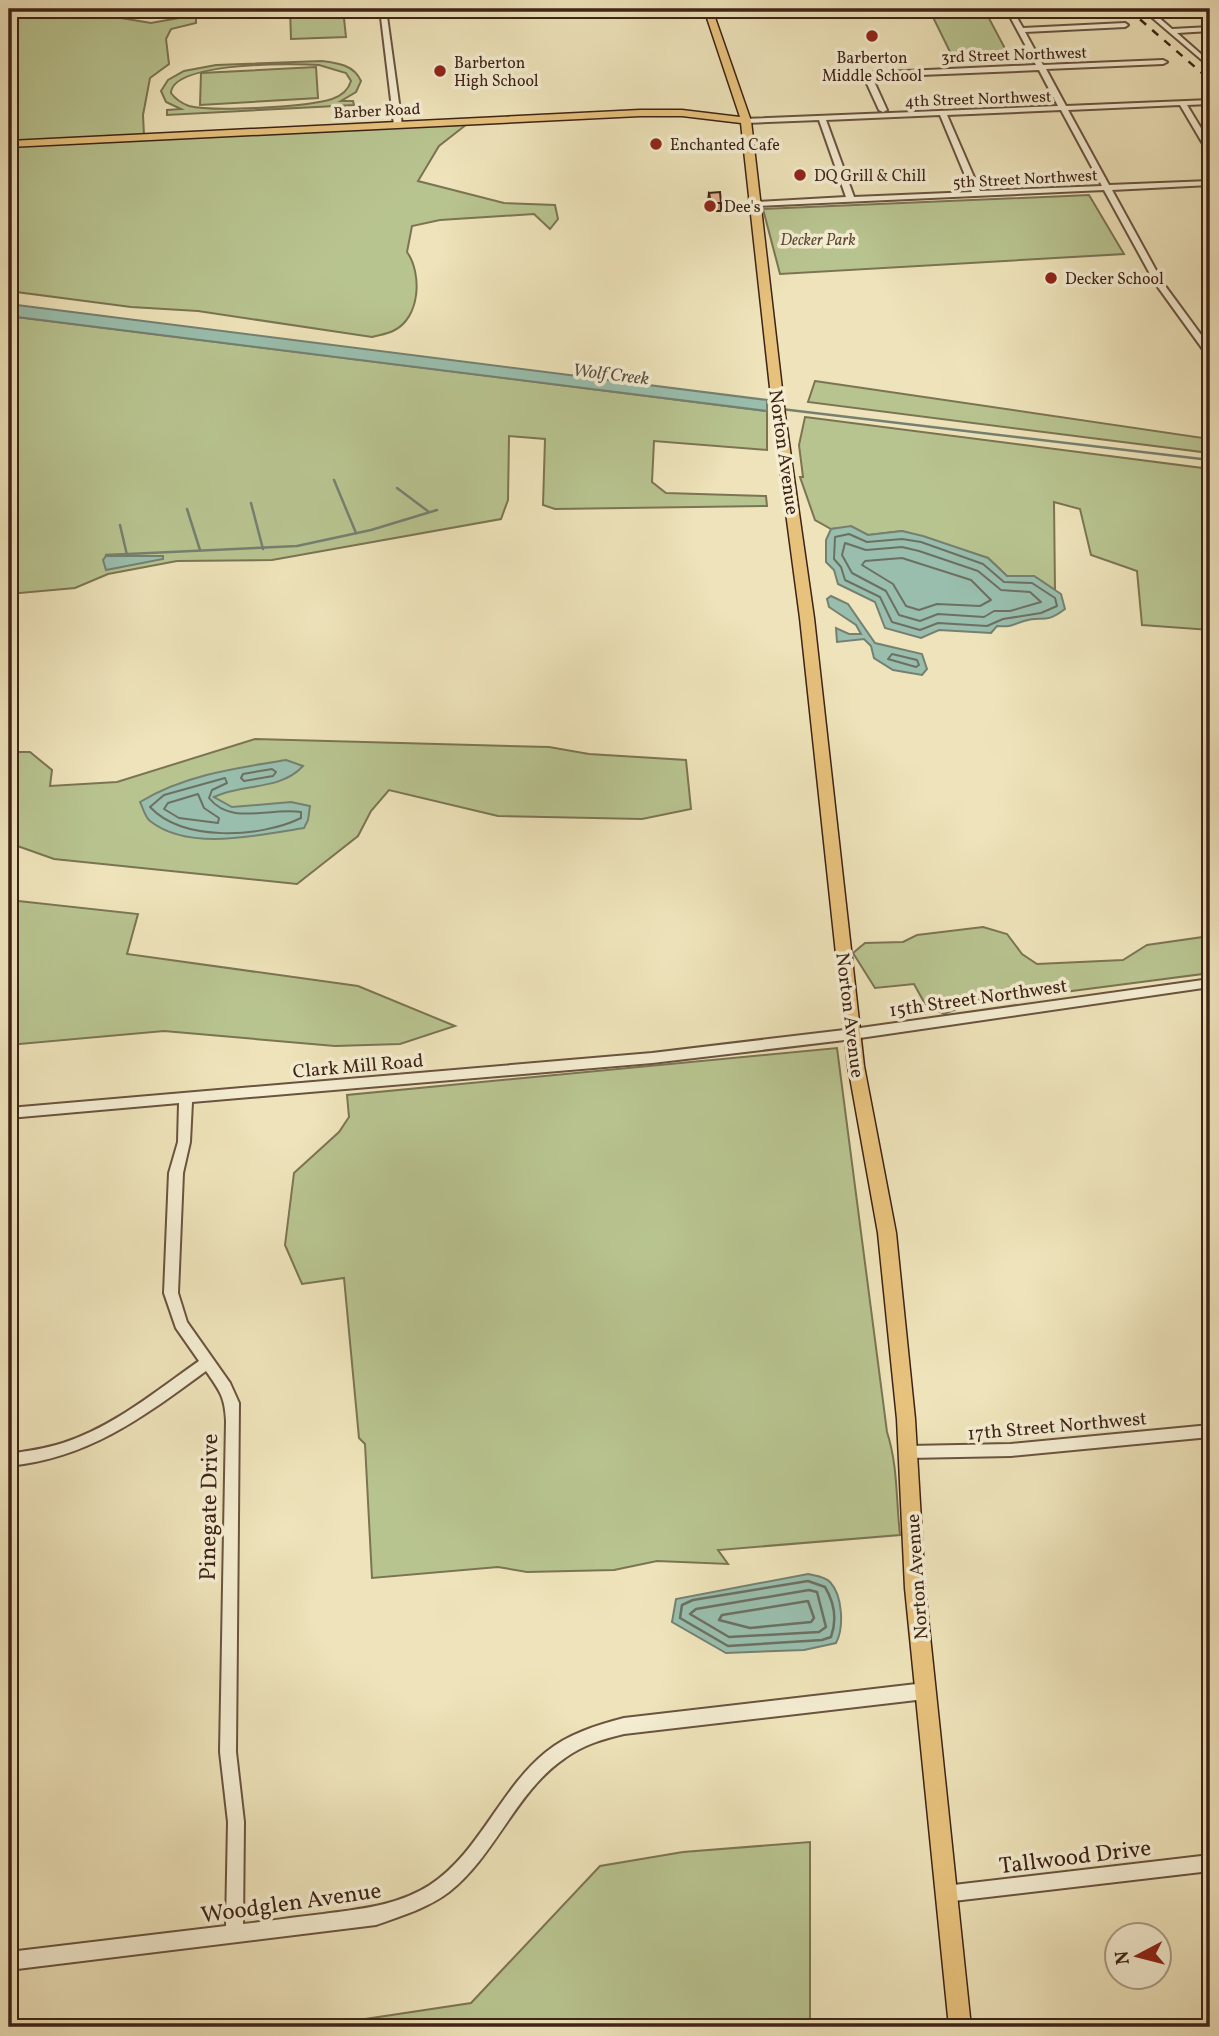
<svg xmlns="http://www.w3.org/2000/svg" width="1219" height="2036" font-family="Vollkorn,serif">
<rect width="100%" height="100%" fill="#eee3ba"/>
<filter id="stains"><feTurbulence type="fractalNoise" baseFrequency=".00286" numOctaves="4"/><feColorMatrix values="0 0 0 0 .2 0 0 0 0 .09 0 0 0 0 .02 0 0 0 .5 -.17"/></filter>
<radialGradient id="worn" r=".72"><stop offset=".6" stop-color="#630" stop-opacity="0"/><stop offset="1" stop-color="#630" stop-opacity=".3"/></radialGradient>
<!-- green -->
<g fill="#b8c490" stroke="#7b7453" stroke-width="2" fill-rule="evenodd">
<path d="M9,9H54L61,18H121L151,23L196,15V23L171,29L166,39L169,64L150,78L143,115L144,135L471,121L439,146L418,181L504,203L555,205L558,219L550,229L534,214L440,220L412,226L407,252C422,273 421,318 393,331C387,334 379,335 372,337L198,311L131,307L9,291Z"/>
<polygon points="290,9 343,9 346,37 291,39"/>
<polygon points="929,9 984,9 1009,56 953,58"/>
<path d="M322,61C338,63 354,65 361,81L356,92L341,101H353L354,105L167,115V110L181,109L166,102L161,91L168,80L184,71L216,65ZM319,65L346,73L351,81C348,91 341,96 332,99C308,107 213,112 189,106C181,103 176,100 171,93C172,62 294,63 319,65Z"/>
<polygon points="316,67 318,98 200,105 201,73"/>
<polygon points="1089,195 1124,254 780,274 763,209"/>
<polygon points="9,316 767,411 767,450 654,441 652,482 666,493 766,496 767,506 555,509 543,505 545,439 509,436 508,500 501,519 272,560 177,561 108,574 75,588 9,594"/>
<polygon points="815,381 1210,439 1210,453 808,402"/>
<polygon points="805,417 1210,469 1210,630 1142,625 1137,571 1091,555 1080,509 1054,502 1055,590 1034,576 1007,576 988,558 902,531 868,535 851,527 831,529 815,520 800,477 803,477 799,445"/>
<polygon points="255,739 549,747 589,754 686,760 691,809 642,819 498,816 389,790 371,811 358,836 297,884 54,859 9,843 9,752 30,752 52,770 50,786 117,782"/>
<polygon points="9,900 138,914 127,954 358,986 455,1026 400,1044 335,1046 164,1031 9,1045"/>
<polygon points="983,927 1007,934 1022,954 1037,964 1123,960 1147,945 1210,936 1210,973 1026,997 985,998 944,1014 925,1004 914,984 875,988 853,953 865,943 903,942 917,935"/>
<path d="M837,1048L887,1432C898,1466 896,1500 900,1535L718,1550L728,1564L657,1561L614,1570L527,1572L498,1567L372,1578L365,1444L359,1438L344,1278L302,1284L285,1245L294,1173L339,1132L349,1117L347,1095Z"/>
<polygon points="810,1842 810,2027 312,2027 471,2003 600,1866 683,1852"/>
</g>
<!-- water -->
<g fill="#99bead" stroke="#758071" stroke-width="2">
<polygon points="9,304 767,400 767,411 9,316"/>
<path d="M851,526L868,535L902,531L923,536L988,558L1007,576H1034L1061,594L1065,609C1044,625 1043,615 1024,621C1011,625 1013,627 997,626L991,633L939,630L921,638L885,628L875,602L838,584L834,570L826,562V540L831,529Z"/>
<polygon points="106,556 163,556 163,559 106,570 103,560"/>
<polygon points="831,596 848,604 875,643 922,654 927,669 922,675 893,670 874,658 871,646 864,639 837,642 836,628 849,634 861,634 856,625 829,607 827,599"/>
<path d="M286,760L303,766C280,791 243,783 214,797L232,807L291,802L310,806L308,820L304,828C259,835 189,852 150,821C145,817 143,808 140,802C184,775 236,768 286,760Z"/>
<path d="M808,1574C815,1576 824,1576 830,1582C843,1596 844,1628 836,1643L804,1650L726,1653L672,1622L676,1599Z"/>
</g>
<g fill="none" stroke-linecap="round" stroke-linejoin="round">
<!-- shore-far1 -->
<g stroke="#6c7062" stroke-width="2">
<polygon points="849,534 867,542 902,539 921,542 983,564 1004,582 1032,583 1055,598 1057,606 1041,613 1003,619 987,626 938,623 920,630 892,622 880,597 845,580 841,567 834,559 835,537"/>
<polygon points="845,543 866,550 902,547 919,551 978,571 1001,590 1030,592 1041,602 1010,611 994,611 984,617 938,614 920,621 899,615 886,591 852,573 842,555"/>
<polygon points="902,558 971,580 991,600 980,606 937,604 919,610 906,606 893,584 862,565 865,561"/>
<polygon points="892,654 917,660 919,665 916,667 888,659"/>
<polygon points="272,769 276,772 273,776 244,781 241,778 243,774"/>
<path d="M225,778L227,783L212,790L209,798C231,826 270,807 301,812V818C260,838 183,842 150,807L164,795Z"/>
<polygon points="198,794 204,808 219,818 218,823 179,818 164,809 168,803"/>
</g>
<!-- shore -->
<g stroke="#6c7062" stroke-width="2.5">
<path d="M808,1581L825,1587C834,1602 837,1620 831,1637L822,1640L728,1646L680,1618L682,1605L693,1600Z"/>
<polygon points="809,1590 817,1592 826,1627 819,1632 729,1637 690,1614 696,1609"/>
<polygon points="808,1601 814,1618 811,1622 750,1628 719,1620 722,1615"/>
</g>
<!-- stream -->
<g stroke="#758071" stroke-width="2.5">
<polyline points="781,409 1210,460"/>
<polyline points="334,480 356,533"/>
<polyline points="397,488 429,512"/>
<polyline points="251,503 263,549"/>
<polyline points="187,509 200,550"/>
<polyline points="120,525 127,555"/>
<polyline points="106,555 297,546 371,530 437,510"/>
</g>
<defs>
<g id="minor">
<polygon points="380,9 386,9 402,125 398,127 394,125"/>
<path d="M1006,9H1012L1023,28L1125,23L1128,25L1125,27L1025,32L1043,65L1163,60L1167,62L1163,64L1046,69L1066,106L1210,100V104L1187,105L1210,143V151L1206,149L1180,105L1068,110L1109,185L1210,181V185L1112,190L1163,283L1210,347V356L1207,355L1155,283L1104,190L757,206L753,204L757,202L846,197L819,120L746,123H743V119L1058,106L1039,70L872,77L887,110L883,112L879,110L863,75L864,73L1036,65ZM1061,110L1102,186L980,191L947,115ZM940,115L972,192L854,197L826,120Z"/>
<polygon points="1142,9 1149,9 1172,29 1210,27 1210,31 1177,33 1210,62 1210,67"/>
<path d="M1210,979V987L853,1039L652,1063L192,1102L190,1142L183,1173L178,1293L187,1322L230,1383L239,1403L236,1752L244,1822L243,1924C269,1921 296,1917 323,1914C360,1909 397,1906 430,1885C480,1852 500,1789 546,1752C568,1734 597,1725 624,1718L925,1683L931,1686L933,1691L931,1696L925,1699L624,1734C603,1739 583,1745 565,1758C515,1792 496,1855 449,1892C428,1908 401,1916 376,1925L9,1970V1952L226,1926L228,1822L220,1752L226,1421C225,1397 220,1391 206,1371C143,1417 89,1458 9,1466V1454C27,1451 45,1449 63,1443C113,1427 156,1391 199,1361L176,1328L164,1293L169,1173L178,1142L179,1103L9,1118V1108L652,1053L853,1029Z"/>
<polygon points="1210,1425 1210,1437 1011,1456 908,1458 903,1457 901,1452 903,1447 908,1446 1011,1444"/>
<polygon points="1210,1855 1210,1871 945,1902 939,1900 937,1894 939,1888 945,1886"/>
</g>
<polygon id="major" points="704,9 712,9 751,121 785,415 814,618 864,1066 896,1233 915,1419 925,1588 971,2027 949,2027 905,1588 897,1419 878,1233 848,1066 800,618 773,415 741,123 682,116 640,116 9,147 9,141 640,110 682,110 740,117"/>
</defs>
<!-- minor casing -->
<use href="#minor" stroke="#6a533f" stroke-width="4"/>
<!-- major casing -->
<use href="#major" stroke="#3e2316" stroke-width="3"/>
<!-- minor -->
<use href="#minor" fill="#f4edd2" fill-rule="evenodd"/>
<!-- major -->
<use href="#major" fill="#e7c27d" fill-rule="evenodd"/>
<!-- rail -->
<polyline stroke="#3e2316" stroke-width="2.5" stroke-dasharray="8 8" stroke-linecap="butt" points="1128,9 1210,80"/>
</g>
<!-- wall -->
<polygon fill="#c3977a" stroke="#3e2316" stroke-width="2" points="709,193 721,203 721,211 710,211 708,201"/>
<!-- building -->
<polygon fill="#e3b08e" stroke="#3e2316" stroke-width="2" points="720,192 721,203 711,203 709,193"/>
<!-- markers -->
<g fill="#8f2418" stroke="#f4edd2" stroke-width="2.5">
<circle cx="872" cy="36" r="7"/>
<circle cx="440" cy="71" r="7"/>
<circle cx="656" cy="144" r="7"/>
<circle cx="800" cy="175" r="7"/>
<circle cx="710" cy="206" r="7"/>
<circle cx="1051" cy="278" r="7"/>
</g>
<g text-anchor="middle" stroke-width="7" stroke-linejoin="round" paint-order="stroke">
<!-- far-street labels -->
<g font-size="16" fill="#3e2316" stroke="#f4edd2">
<text transform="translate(1014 54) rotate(-2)" y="6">3rd Street Northwest</text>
<text transform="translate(978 98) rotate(-2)" y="6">4th Street Northwest</text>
<text transform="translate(377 110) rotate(-3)" y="6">Barber Road</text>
<text transform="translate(1025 178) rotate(-3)" y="6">5th Street Northwest</text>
</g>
<!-- far-poi labels -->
<g font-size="16" fill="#3e2316" stroke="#f4edd2" text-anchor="start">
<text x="872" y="63" text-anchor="middle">Barberton<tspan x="872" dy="18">Middle School</tspan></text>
<text x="454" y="68">Barberton<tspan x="454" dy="18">High School</tspan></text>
<text x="670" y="150">Enchanted Cafe</text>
<text x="814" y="181">DQ Grill &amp; Chill</text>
<text x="724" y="212">Dee's</text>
<text x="1065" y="284">Decker School</text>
</g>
<!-- far-park labels -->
<g font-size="16" font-style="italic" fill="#5c4b34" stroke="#f4edd2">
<text x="818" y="245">Decker Park</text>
</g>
<!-- far-water labels -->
<g font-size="18" font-style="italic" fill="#595243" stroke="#f4edd2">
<text transform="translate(611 374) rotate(7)" y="6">Wolf Creek</text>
</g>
<!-- street labels -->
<g font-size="19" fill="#3e2316" stroke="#f4edd2">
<text transform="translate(785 452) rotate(82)" y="7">Norton Avenue</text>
<text transform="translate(978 997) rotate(-8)" y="7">15th Street Northwest</text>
<text transform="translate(851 1015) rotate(83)" y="7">Norton Avenue</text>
<text transform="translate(358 1065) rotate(-5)" y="7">Clark Mill Road</text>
<text transform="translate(1057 1425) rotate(-5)" y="7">17th Street Northwest</text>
<text transform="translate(916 1577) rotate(-94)" y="7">Norton Avenue</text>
</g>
<!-- near-street labels -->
<g font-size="23" fill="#3e2316" stroke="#f4edd2">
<text transform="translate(208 1507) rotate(-89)" y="8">Pinegate Drive</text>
<text transform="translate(1075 1856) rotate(-7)" y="8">Tallwood Drive</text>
<text transform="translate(291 1902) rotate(-8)" y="8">Woodglen Avenue</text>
</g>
</g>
<!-- margin -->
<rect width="1219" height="2036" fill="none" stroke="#eee3ba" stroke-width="35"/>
<rect x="10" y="10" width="1198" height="2015" fill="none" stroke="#3e2316" stroke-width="3.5"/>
<rect x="18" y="18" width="1184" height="2001" fill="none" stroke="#3e2316" stroke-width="2"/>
<!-- north arrow -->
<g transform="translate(1138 1956) rotate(263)"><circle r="33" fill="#f4edd2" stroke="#ab9c87" stroke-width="2"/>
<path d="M0-5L12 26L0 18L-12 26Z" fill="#8f2418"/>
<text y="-10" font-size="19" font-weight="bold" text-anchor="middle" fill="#3e2316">N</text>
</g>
<rect width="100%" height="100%" filter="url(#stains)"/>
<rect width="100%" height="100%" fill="url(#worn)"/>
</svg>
